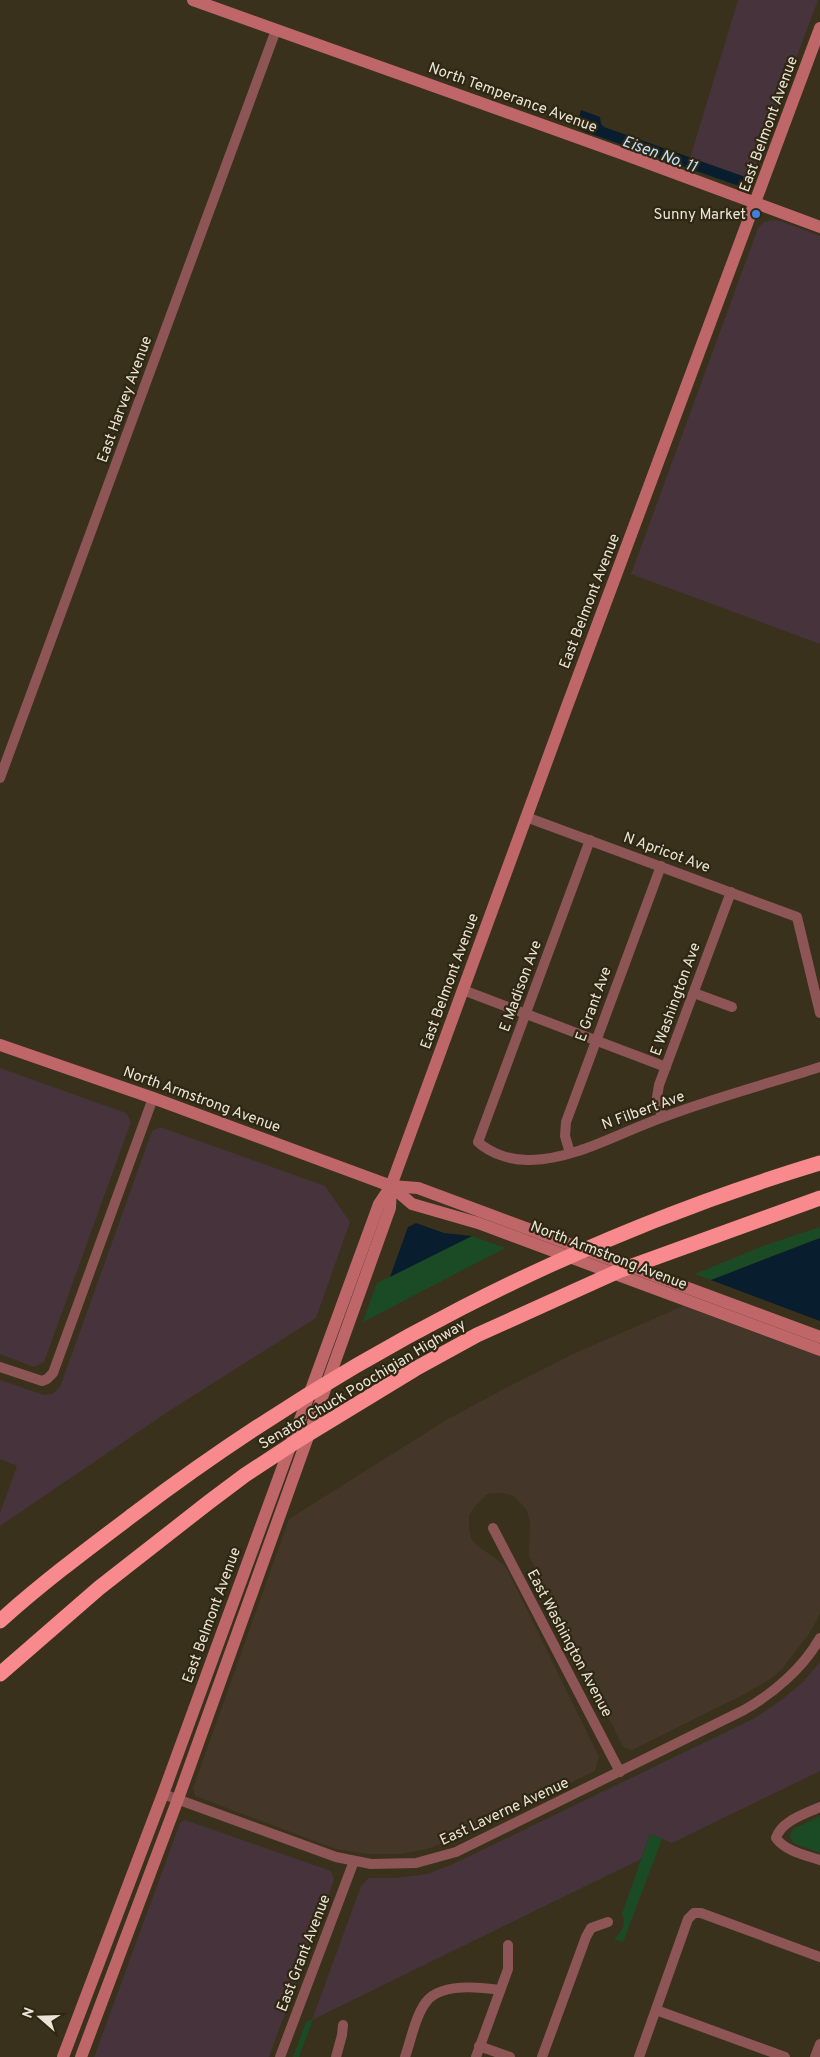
<svg xmlns="http://www.w3.org/2000/svg" width="820" height="2057" font-family="Overpass,sans-serif">
<rect width="100%" height="100%" fill="#39311c"/>
<!-- commercial -->
<g fill="#47333b">
<polygon points="738,0 818,0 751,179 690,158"/>
<polygon points="771,220 780,221 820,236 820,644 631,574 758,228 764,222"/>
<polygon points="0,1068 126,1113 131,1122 44,1362 34,1367 0,1354"/>
<polygon points="160,1127 325,1186 350,1222 316,1318 169,1411 0,1526 0,1513 17,1466 0,1459 0,1380 44,1395 52,1394 60,1387 152,1131"/>
<polygon points="820,1662 820,1771 672,1843 650,1834 641,1859 312,2020 361,1886 369,1878 396,1878 427,1874 453,1864 755,1718 780,1701 803,1682"/>
<polygon points="185,1820 331,1871 334,1880 269,2057 94,2057 180,1823"/>
</g>
<!-- industrial -->
<polygon fill="#443729" points="683,1306 820,1356 820,1613 811,1631 782,1669 769,1680 741,1696 632,1750 623,1747 529,1556 530,1521 526,1509 514,1496 503,1493 491,1493 486,1495 475,1506 469,1515 469,1528 471,1538 475,1544 503,1564 507,1569 599,1757 595,1771 459,1837 427,1849 400,1854 367,1854 336,1849 195,1796 193,1788 289,1519 448,1419 504,1389 571,1355"/>
<!-- green -->
<g fill="#1b4b25">
<polygon points="820,1227 820,1238 711,1280 695,1274 763,1246"/>
<polygon points="472,1236 505,1248 363,1322 377,1283"/>
<polygon points="820,1816 820,1853 793,1843 790,1836 793,1829"/>
<path d="M650,1834L662,1839L623,1942L614,1939C623,1932 626,1924 622,1914Z"/>
<polygon points="313,2019 299,2057 293,2057 306,2022"/>
</g>
<!-- water -->
<g fill="#081d2e">
<polygon points="581,110 600,117 601,124 604,127 751,179 742,185 736,185 583,131 579,129 577,124"/>
<polygon points="416,1223 444,1233 472,1236 390,1277 408,1227"/>
<polygon points="820,1238 820,1321 711,1280"/>
</g>
<g fill="none" stroke-linecap="round" stroke-linejoin="round">
<!-- street -->
<g stroke="#8d5556" stroke-width="10">
<polyline points="0,778 276,30"/>
<polyline points="526,817 797,917 820,1013"/>
<path d="M590,840L478,1142C491,1154 513,1161 531,1160C576,1159 619,1133 661,1118C713,1098 767,1084 820,1067"/>
<polyline points="463,990 666,1067"/>
<polyline points="694,993 732,1007"/>
<polyline points="662,1117 657,1097 659,1085 731,892"/>
<polyline points="570,1153 565,1136 566,1122 661,866"/>
<polyline points="0,1367 42,1381 47,1379 53,1373 153,1098"/>
<polyline points="493,1528 620,1772"/>
<path d="M163,1794L336,1857L371,1864L416,1863L456,1852L744,1710C774,1693 803,1668 820,1638"/>
<path d="M820,1807C805,1814 781,1821 776,1838C785,1851 805,1855 820,1860"/>
<polyline points="656,2010 785,2057"/>
<polyline points="479,2046 510,2057"/>
<polyline points="280,2057 354,1861"/>
<polyline points="336,2057 342,2035 343,2025"/>
<path d="M405,2057C411,2040 415,2017 426,2002C440,1983 480,1987 500,1990"/>
<polyline points="476,2057 508,1969 508,1945"/>
<polyline points="542,2057 586,1937 591,1928 608,1922"/>
<polyline points="639,2057 688,1919 694,1913 701,1913 820,1957"/>
<polyline points="815,2057 820,2044"/>
</g>
<!-- secondary -->
<g stroke="#bf6669" stroke-width="12">
<polyline points="193,0 629,156 820,227"/>
<polyline points="0,1045 153,1098 391,1186 418,1188 820,1337"/>
<polyline points="391,1186 412,1204 478,1223 820,1350"/>
<polyline points="63,2057 163,1794 379,1204 391,1186 566,709 820,28"/>
<polyline points="81,2057 178,1799 390,1208 391,1186"/>
</g>
<!-- highway -->
<g stroke="#f88a8d" stroke-width="15">
<path d="M0,1621C42,1583 89,1548 134,1514C340,1358 572,1238 820,1163"/>
<polyline points="0,1674 99,1588 209,1502 245,1475 300,1439 415,1369 477,1335 621,1270 820,1198"/>
</g>
</g>
<!-- markers -->
<circle fill="#3f7fe0" stroke="#2f2712" stroke-width="2" cx="756" cy="214" r="5"/>
<g text-anchor="middle" stroke-width="4.5" stroke-linejoin="round" paint-order="stroke">
<!-- street labels -->
<g font-size="15" fill="#e9e4d7" stroke="#2f2712">
<text transform="translate(513 97) rotate(20)" y="5">North Temperance Avenue</text>
<text transform="translate(768 124) rotate(-70)" y="5">East Belmont Avenue</text>
<text transform="translate(124 399) rotate(-70)" y="5">East Harvey Avenue</text>
<text transform="translate(589 601) rotate(-69)" y="5">East Belmont Avenue</text>
<text transform="translate(667 852) rotate(20)" y="5">N Apricot Ave</text>
<text transform="translate(449 981) rotate(-70)" y="5">East Belmont Avenue</text>
<text transform="translate(520 986) rotate(-70)" y="5">E Madison Ave</text>
<text transform="translate(675 999) rotate(-70)" y="5">E Washington Ave</text>
<text transform="translate(593 1004) rotate(-70)" y="5">E Grant Ave</text>
<text transform="translate(202 1099) rotate(20)" y="5">North Armstrong Avenue</text>
<text transform="translate(643 1110) rotate(-20)" y="5">N Filbert Ave</text>
<text transform="translate(609 1255) rotate(21)" y="5">North Armstrong Avenue</text>
<text transform="translate(362 1384) rotate(-31)" y="5">Senator Chuck Poochigian Highway</text>
<text transform="translate(211 1615) rotate(-70)" y="5">East Belmont Avenue</text>
<text transform="translate(570 1643) rotate(62)" y="5">East Washington Avenue</text>
<text transform="translate(504 1811) rotate(-25)" y="5">East Laverne Avenue</text>
<text transform="translate(303 1953) rotate(-69)" y="5">East Grant Avenue</text>
</g>
<!-- poi labels -->
<g font-size="15" fill="#e9e4d7" stroke="#2f2712" text-anchor="end">
<text x="746" y="219">Sunny Market</text>
</g>
<!-- water labels -->
<g font-size="16" font-style="italic" fill="#bee0fe" stroke="#2f2712">
<text transform="translate(660 153) rotate(20)" y="6">Eisen No. 11</text>
</g>
</g>
<!-- north arrow -->
<g transform="translate(40 2017) rotate(290)" stroke="#2f2712" stroke-width="4" paint-order="stroke">
<path d="M0-4L9 19L0 12L-9 19Z" fill="#e9e4d7"/>
<text y="-8" font-size="14" font-weight="bold" text-anchor="middle" fill="#e9e4d7">N</text>
</g>
</svg>
